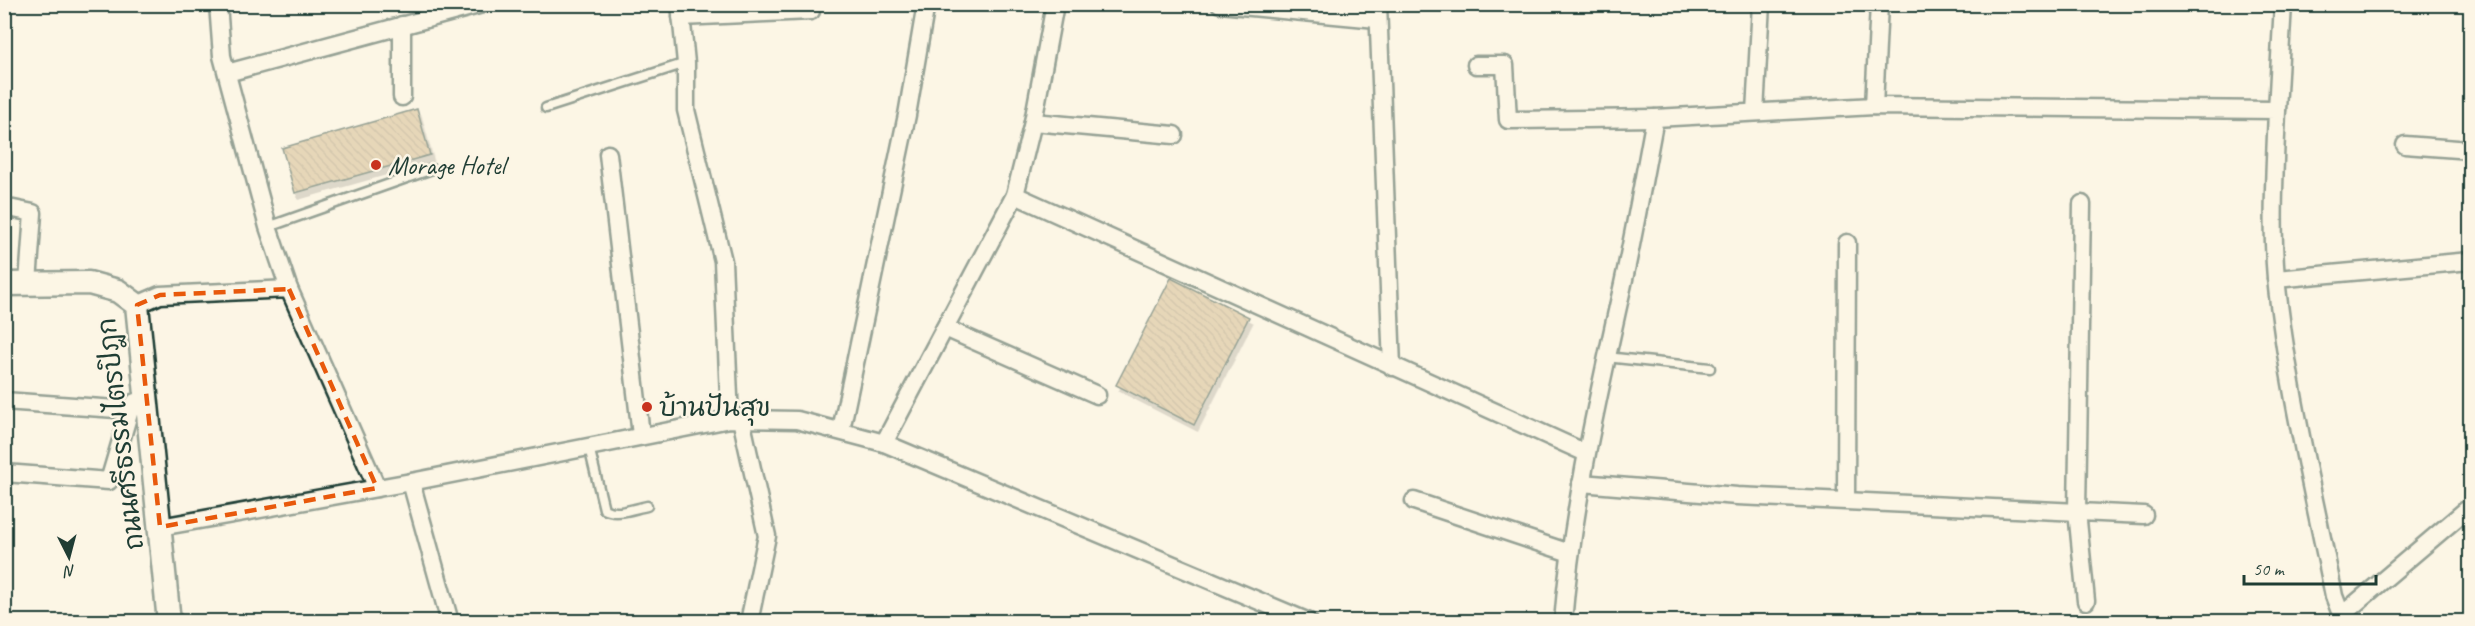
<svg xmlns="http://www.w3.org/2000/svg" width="2475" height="626" font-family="Caveat,'Playpen Sans Thai',sans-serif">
<defs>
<pattern id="building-back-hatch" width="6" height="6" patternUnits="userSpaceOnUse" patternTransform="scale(1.5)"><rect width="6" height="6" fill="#cdb182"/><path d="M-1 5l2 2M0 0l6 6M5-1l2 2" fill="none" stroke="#a6916b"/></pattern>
<filter id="shadow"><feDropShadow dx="3.5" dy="6" stdDeviation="0" flood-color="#0004"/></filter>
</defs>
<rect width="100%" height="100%" fill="#fcf5e5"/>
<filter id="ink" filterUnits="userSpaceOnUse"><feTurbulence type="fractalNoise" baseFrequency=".0167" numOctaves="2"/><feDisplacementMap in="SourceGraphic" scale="12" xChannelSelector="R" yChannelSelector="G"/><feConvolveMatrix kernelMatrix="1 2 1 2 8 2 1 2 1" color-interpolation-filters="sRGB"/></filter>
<g filter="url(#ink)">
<!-- building -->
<g fill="url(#building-back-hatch)" stroke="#1f3d34" stroke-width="1.5" filter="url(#shadow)">
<polygon points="417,109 430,155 295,193 282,148"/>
<polygon points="1171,278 1249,317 1194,425 1116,385"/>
</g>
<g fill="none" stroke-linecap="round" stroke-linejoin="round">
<defs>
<g id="lane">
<polyline points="546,108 686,63"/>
<polyline points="268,227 432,169"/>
<polyline points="1606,357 1710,368"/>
<path d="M589,447L604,509C617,516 632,509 647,506"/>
</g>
<g id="street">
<polyline points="218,4 222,56 268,227 289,289"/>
<polyline points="680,4 686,63 686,110 723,261 730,419"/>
<polyline points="1220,4 1377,19"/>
<polyline points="1378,4 1392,367"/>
<polyline points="681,17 811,11"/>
<polyline points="402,25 402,97"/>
<polyline points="1476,65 1505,65 1508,120 1655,118"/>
<polyline points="227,73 482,4"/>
<polyline points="1874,106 1879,4"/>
<polyline points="2277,110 2283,4"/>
<polyline points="1755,112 1761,4"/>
<polyline points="1033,122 1174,135"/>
<polyline points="2405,145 2470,150"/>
<polyline points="608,154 641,435"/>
<polyline points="1015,195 1586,453"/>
<polyline points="2082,204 2077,511 2086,601"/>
<polyline points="4,207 33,213 28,283"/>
<polyline points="2276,279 2470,261"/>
<polyline points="137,305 160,295 289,289 377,488"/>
<polyline points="945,328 1097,395"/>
<polyline points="4,401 130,410 135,402"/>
<polyline points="741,419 767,536 749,622"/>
<polyline points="841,430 907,115 926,4"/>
<polyline points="884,443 1015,195 1033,122 1055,4"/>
<polyline points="5,473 109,481 130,410"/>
<polyline points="411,482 450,622"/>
<polyline points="1581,483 1737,496 2144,515"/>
<polyline points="1846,500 1847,243"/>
<polyline points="1414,501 1570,553"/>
<polyline points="160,527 411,482 730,419 797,420 884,443 1309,622"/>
<polyline points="2342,615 2466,510 2470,509"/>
<path d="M1563,622C1572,510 1597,402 1621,293C1634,235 1644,176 1655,118L1874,106L2277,110C2275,166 2271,222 2276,278C2287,385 2313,491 2334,596L2344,622"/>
</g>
<polyline id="secondary" points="4,284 89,283 118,291 137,305 169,622"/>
</defs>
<!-- lane casing -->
<use href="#lane" stroke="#1f3d34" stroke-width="13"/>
<!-- street casing -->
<use href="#street" stroke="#1f3d34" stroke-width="21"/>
<!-- secondary casing -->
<use href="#secondary" stroke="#1f3d34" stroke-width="27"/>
<!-- lane -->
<use href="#lane" stroke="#fcf5e5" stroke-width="8"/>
<!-- street -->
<use href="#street" stroke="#fcf5e5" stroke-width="16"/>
<!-- secondary -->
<use href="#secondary" stroke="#fcf5e5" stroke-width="22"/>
</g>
</g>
<!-- marked area -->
<path d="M0 0H2475V626H0ZM289,289L377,488L160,527L137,305L160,295Z" fill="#fcf5e5" fill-opacity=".55" fill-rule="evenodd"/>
<path fill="none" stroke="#e8590c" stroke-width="4.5" stroke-dasharray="12 8" stroke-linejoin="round" d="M289,289L377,488L160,527L137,305L160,295Z"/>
<!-- markers -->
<g fill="#c8321e" stroke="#fcf5e5" stroke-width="2">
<circle cx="376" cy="165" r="6"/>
<circle cx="647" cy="407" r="6"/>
</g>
<g text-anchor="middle" stroke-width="5" stroke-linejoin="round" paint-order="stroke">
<!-- poi labels -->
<g font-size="26" fill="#1f3d34" stroke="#fcf5e5" text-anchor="start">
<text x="388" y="174">Morage Hotel</text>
<text x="659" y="416">บ้านปันสุข</text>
</g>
<!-- street labels -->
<g font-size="26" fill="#1f3d34" stroke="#fcf5e5">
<text transform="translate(120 434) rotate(-97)" y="9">ถนนศรีธรรมไตรปิฎก</text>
</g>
</g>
<!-- margin -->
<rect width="2475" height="626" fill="none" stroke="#fcf5e5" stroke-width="24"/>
<rect x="12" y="12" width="2451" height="602" fill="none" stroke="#1f3d34" stroke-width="2" filter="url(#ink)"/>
<!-- north arrow -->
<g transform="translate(69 557) rotate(174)" stroke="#fcf5e5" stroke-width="4.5" paint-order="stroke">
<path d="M0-4.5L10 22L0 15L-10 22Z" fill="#1f3d34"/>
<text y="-9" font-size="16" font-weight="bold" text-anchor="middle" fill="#1f3d34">N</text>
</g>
<!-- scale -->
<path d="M2244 575v9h132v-9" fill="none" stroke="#1f3d34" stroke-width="3"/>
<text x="2253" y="575" font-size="18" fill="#1f3d34" stroke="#fcf5e5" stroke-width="4.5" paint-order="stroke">50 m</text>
</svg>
